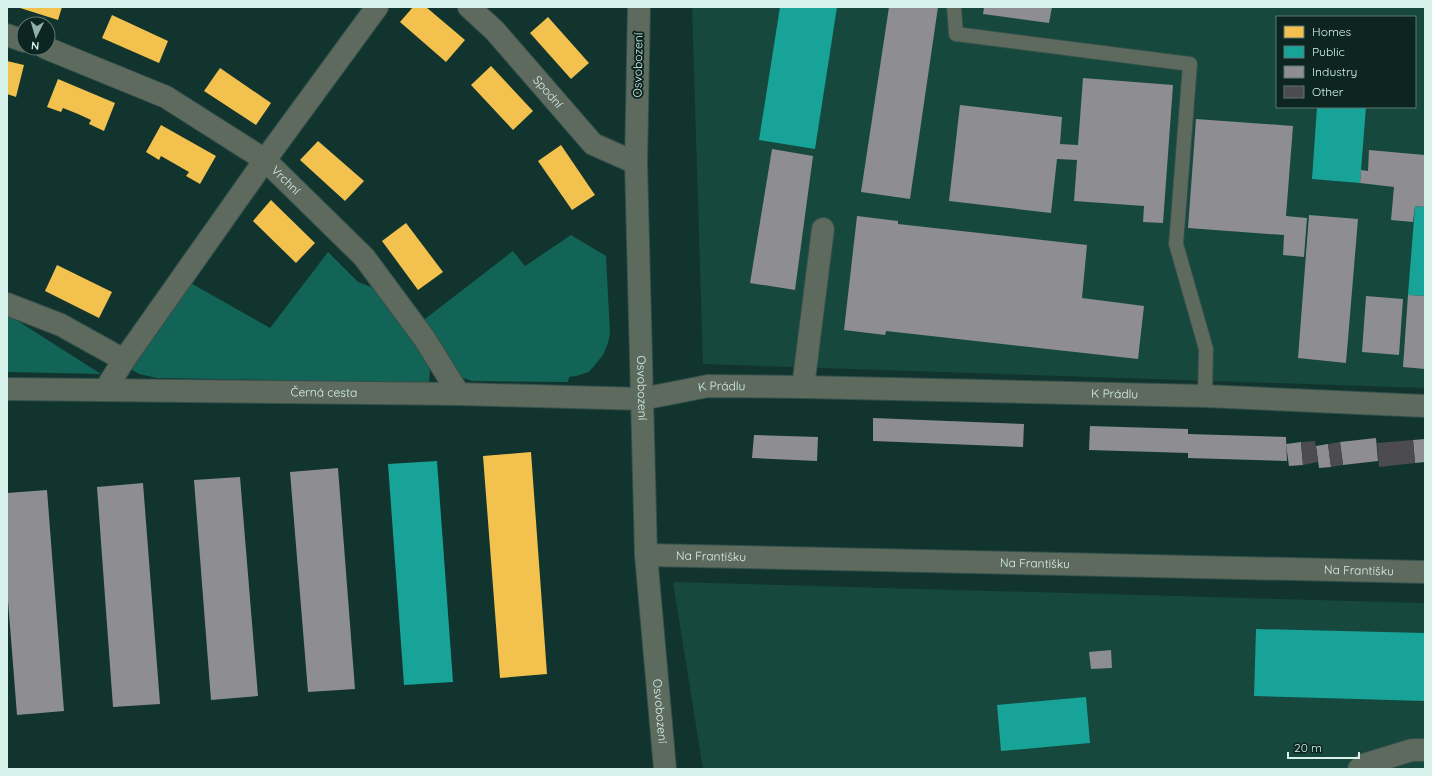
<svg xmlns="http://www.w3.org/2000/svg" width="1432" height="776" font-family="Quicksand,sans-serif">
<rect width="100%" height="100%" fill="#11342e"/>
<!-- built -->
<g fill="#16483e" fill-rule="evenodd">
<path d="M692,7H1425V388L703,364ZM1277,17H1415V107H1277Z"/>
<polygon points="673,582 1425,603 1425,769 703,769"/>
</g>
<!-- green -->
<g fill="#116456">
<polygon points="571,235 606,256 610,333 608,343 603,355 589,372 576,376 569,377 568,382 472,381 460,377 421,322 513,251 525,266"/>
<polygon points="328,252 358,282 374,288 427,359 430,371 429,383 157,378 139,374 129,368 187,281 270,328"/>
<polygon points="7,314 101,374 7,372"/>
</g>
<!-- homes -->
<g fill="#f2c14e">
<polygon points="17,7 62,7 58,20"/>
<polygon points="413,7 426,7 465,40 446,62 400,22"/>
<polygon points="112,15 168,41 159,63 102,38"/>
<polygon points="548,17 589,63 571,79 530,33"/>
<polygon points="7,61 24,65 16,97 7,94"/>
<polygon points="491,66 533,111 513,130 471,85"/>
<polygon points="220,68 271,103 256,125 204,91"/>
<polygon points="58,79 115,103 104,131 89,124 91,120 78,114 63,108 61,112 47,107"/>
<polygon points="161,125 216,156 200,184 186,176 189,172 161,156 159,160 146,152"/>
<polygon points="318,141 364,181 345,201 300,160"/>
<polygon points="561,145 595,195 572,210 538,161"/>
<polygon points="271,200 315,243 296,263 253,221"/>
<polygon points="406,223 443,272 418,290 382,241"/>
<polygon points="57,265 112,292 99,318 45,291"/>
<polygon points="531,452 547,674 500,678 483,456"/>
</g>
<!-- public -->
<g fill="#17a398">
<polygon points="780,7 837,7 815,149 759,140"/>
<polygon points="1317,107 1366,107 1360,183 1312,179"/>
<polygon points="1415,206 1425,207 1425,296 1408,295"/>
<polygon points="437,461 453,682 404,685 388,464"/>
<polygon points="1256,629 1425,633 1425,701 1254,696"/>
<polygon points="1086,697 1090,743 1001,751 997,705"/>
</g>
<!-- industry -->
<g fill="#8d8d92">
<polygon points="889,7 938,7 910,199 861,192"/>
<polygon points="984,7 1052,7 1049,23 983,14"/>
<polygon points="1083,78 1173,85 1163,223 1143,222 1144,206 1074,201 1077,160 1057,159 1051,213 949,201 960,105 1062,117 1060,144 1078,145"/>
<polygon points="1196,119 1293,126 1286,216 1307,218 1304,257 1283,255 1284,235 1188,228"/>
<polygon points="772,149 813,156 795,290 750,283"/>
<polygon points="1369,150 1425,155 1425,207 1415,206 1413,222 1391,220 1394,187 1360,183 1361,170 1368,171"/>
<polygon points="1309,215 1358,219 1346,363 1298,358"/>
<polygon points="857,216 898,221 898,224 1087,245 1082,298 1144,306 1138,359 886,331 885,335 844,330"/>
<polygon points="1408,295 1425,296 1425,369 1403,367"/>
<polygon points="1366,296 1403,299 1399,355 1362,352"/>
<polygon points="873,418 1024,424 1023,447 873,441"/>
<polygon points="1090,426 1188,429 1188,434 1286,437 1287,461 1188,458 1188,453 1089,450"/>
<polygon points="754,435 818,437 817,461 752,458"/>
<polygon points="1376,438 1378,461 1343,465 1340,442"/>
<polygon points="1425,439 1425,462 1415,463 1413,440"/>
<polygon points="1301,442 1303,465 1289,466 1286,444"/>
<polygon points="1328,444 1331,467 1319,468 1316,446"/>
<polygon points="338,468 355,689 308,692 290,472"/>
<polygon points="240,477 258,696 211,700 194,480"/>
<polygon points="143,483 160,704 113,707 97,487"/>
<polygon points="47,490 64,711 17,715 7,588 7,493"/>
<polygon points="1111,650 1112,668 1091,669 1089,652"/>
</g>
<!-- building -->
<g fill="#4c4b4f">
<polygon points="1413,440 1415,463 1379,467 1377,443"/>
<polygon points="1315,441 1318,462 1303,465 1301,442"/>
<polygon points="1340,442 1343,465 1331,467 1328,444"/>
</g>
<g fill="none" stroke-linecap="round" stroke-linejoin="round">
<defs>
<polyline id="service" points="954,7 956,34 1190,64 1176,244 1206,349 1205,396"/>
<g id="minor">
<path id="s1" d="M469,7L495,31L593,144L636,163"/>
<polyline points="7,35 24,41"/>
<path id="s2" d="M46,48L166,97L265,160L364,257L424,338L459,394"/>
<polyline points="7,304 61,325 124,360"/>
<polyline points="803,387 823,229"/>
<polyline points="105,390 124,360 265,160 377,7"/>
<path id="s3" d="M642,399L708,386L803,387L1205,396L1425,406"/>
<path id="s4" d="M646,555L1425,572"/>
<polyline points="1359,769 1363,765 1412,750 1425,750"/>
</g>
<g id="tertiary">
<path id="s5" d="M7,389L459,394L642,399"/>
</g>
<g id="secondary">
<path id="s6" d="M639,7L636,163L646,555L665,769"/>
</g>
</defs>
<!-- service casing -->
<use href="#service" stroke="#33504b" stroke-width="16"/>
<!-- minor casing -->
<use href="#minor" stroke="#33504b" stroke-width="24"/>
<!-- tertiary casing -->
<use href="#tertiary" stroke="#33504b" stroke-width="24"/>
<!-- secondary casing -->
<use href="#secondary" stroke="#33504b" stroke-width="24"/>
<!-- service -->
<use href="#service" stroke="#5e6a5e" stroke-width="14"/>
<!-- minor -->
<use href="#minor" stroke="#5e6a5e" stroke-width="22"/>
<!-- tertiary -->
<use href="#tertiary" stroke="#5e6a5e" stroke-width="22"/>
<!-- secondary -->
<use href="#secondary" stroke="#5c6b5e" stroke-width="22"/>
</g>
<g text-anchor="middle" stroke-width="4" stroke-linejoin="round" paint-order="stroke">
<!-- street labels -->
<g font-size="12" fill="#d6f2eb" stroke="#0d2520">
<text transform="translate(638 65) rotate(-89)" y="4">Osvobození</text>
<text dy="4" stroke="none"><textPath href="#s1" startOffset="116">Spodní</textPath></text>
<text dy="4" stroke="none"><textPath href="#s2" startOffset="276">Vrchní</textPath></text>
<text dy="4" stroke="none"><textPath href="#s6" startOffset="381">Osvobození</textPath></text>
<text dy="4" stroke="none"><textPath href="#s3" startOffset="81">K Prádlu</textPath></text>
<text dy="4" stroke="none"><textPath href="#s5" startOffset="317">Černá cesta</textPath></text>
<text dy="4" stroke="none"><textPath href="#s3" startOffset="474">K Prádlu</textPath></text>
<text dy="4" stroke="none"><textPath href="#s4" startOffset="65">Na Františku</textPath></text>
<text dy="4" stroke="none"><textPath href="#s4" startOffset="389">Na Františku</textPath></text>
<text dy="4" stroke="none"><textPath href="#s4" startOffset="713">Na Františku</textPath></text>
<text dy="4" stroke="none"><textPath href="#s6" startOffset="705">Osvobození</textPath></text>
</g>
</g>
<!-- border -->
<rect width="1432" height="776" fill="none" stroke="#d6f2eb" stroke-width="16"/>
<!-- legend -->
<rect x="1276" y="16" width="140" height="92" fill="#0d2520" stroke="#5d7771"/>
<rect x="1284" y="26" width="20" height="12" fill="#f2c14e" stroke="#5d7771"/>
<text x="1312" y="36" font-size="12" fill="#d6f2eb">Homes</text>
<rect x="1284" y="46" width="20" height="12" fill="#17a398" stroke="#5d7771"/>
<text x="1312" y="56" font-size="12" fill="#d6f2eb">Public</text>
<rect x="1284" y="66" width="20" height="12" fill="#8d8d92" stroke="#5d7771"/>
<text x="1312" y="76" font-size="12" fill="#d6f2eb">Industry</text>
<rect x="1284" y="86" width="20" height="12" fill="#4c4b4f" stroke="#5d7771"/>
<text x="1312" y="96" font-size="12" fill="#d6f2eb">Other</text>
<!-- north arrow -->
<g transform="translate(36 36) rotate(185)"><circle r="19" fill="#0d2520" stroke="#5d7771"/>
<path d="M0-3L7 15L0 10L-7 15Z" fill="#91b0a9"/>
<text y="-6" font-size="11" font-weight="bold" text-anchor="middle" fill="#d6f2eb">N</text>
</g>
<!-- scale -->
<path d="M1288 752v6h71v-6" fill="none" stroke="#d6f2eb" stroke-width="2"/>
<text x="1294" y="752" font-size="12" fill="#d6f2eb" stroke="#0d2520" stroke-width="3" paint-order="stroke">20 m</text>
</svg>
